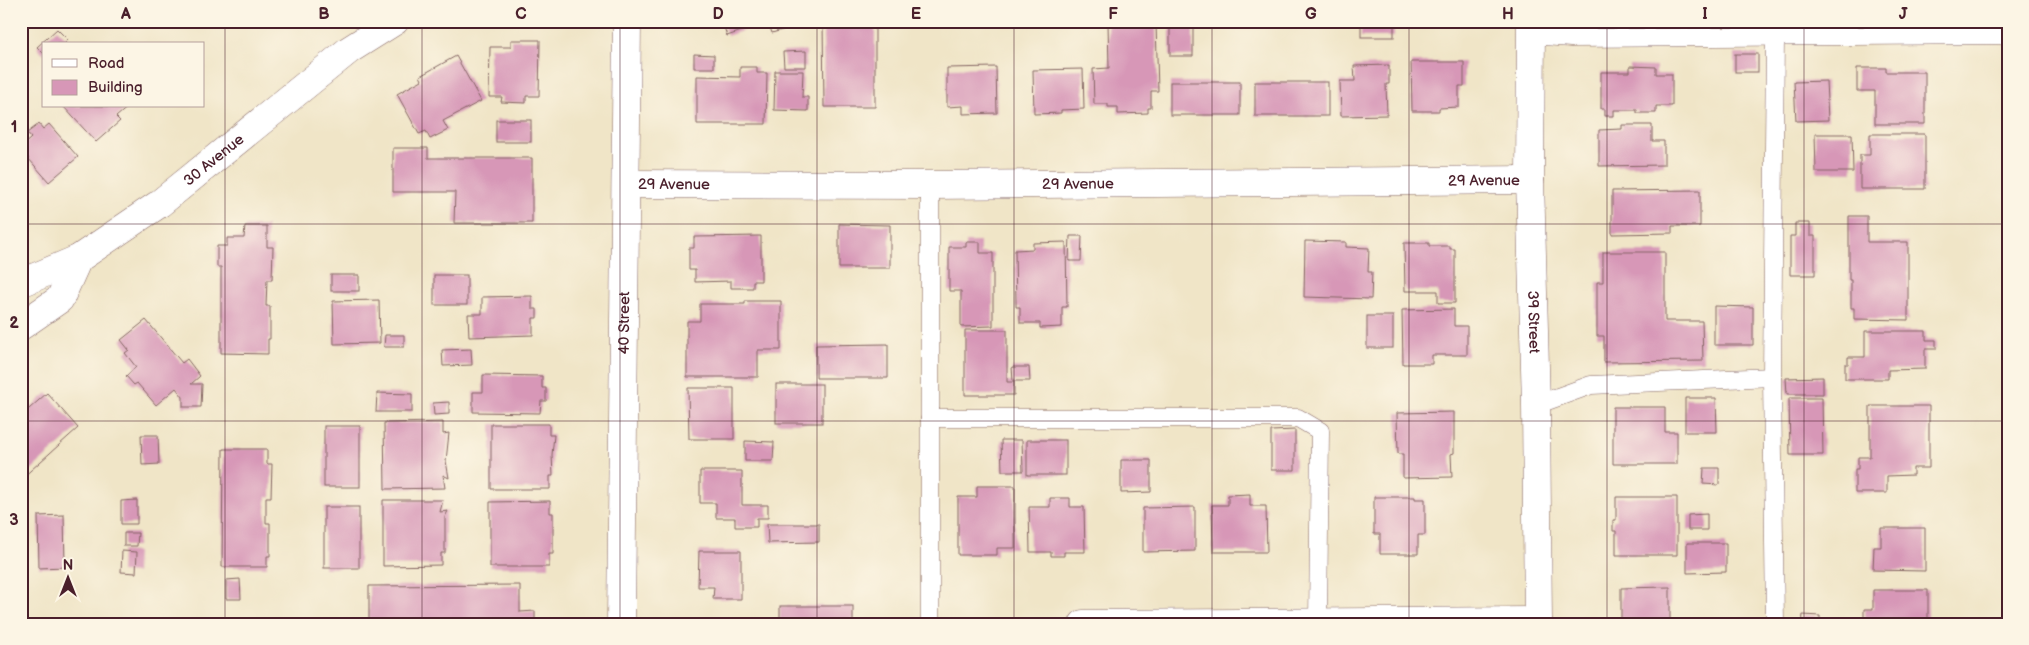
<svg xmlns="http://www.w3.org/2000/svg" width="2029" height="645" font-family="'Balsamiq Sans',sans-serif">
<rect width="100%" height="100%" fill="#fcf5e5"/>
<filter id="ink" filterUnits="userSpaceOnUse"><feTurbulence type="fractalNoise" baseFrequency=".02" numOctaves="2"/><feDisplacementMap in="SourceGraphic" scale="10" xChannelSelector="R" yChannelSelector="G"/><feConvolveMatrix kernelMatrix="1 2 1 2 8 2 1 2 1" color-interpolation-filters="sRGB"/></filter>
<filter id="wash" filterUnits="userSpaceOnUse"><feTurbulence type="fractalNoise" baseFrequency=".0096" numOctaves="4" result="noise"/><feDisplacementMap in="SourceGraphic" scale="20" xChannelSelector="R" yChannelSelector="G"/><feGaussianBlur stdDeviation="1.12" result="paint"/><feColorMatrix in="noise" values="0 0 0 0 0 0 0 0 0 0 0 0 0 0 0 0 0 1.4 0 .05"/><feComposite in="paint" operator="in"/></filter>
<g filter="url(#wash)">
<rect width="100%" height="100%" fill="#f0e5c7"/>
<g id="blocks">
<!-- building -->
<g fill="#d797b7">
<polygon points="722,21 790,21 792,27 772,33 768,22 727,36"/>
<polygon points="823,21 875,21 875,107 824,107"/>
<rect x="1361" y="21" width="33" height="16"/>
<polygon points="1108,23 1156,23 1158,91 1151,91 1151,108 1148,108 1148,113 1118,114 1118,107 1108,107 1108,104 1094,104 1093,69 1109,68"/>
<polygon points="1193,25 1193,56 1170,56 1170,26"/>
<polygon points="57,29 68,40 64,44 44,44 44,54 37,47"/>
<polygon points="511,40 540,40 539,96 526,96 526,103 501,102 502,97 489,97 490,47 511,47"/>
<polygon points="806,51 806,67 784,67 783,52"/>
<polygon points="694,54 714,55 714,68 694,68"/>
<rect x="1735" y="54" width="23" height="18"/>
<polygon points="456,56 481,101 443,121 448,130 430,139 426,131 419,134 397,94 422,80 420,76"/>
<polygon points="1411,62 1464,62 1464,86 1459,86 1459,107 1439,108 1439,111 1412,111"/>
<polygon points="1389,65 1389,84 1386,84 1387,115 1341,116 1340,81 1355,81 1354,66"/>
<polygon points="1630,66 1656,67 1656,74 1672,74 1672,106 1656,106 1656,113 1637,113 1637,110 1614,110 1614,116 1605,116 1605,109 1601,109 1601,72 1630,72"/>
<polygon points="740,67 757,67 757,73 767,73 766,124 697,124 697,76 740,77"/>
<polygon points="996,67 997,113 963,114 963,106 947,107 947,68"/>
<polygon points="1857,68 1886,68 1886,72 1925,72 1925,124 1875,124 1875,91 1857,91"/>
<polygon points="1083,69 1084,109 1061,110 1061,113 1034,114 1033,70"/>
<polygon points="775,71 803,71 802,97 808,97 808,111 774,110"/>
<polygon points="1826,81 1828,120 1796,121 1794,82"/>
<rect x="1170" y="82" width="70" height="33"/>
<rect x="1255" y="82" width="73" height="34"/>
<polygon points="63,106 129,106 116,117 120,121 96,142"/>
<rect x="496" y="120" width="35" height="22"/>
<polygon points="39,124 43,129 49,124 78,157 49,182 21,150 21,147 31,138 27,133"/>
<polygon points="1622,125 1652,125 1652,141 1664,141 1664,165 1599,166 1599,130 1622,129"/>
<polygon points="1815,134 1852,134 1853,172 1816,172"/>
<polygon points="1870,134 1925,134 1925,189 1860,189 1860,155 1870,155"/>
<polygon points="393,148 428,148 428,158 532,158 532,223 454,223 455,192 393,192"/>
<polygon points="1700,190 1700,226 1672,226 1672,233 1612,234 1612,191"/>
<polygon points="1849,216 1867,216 1867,242 1908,242 1908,320 1854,319 1854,308 1851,308 1851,280 1849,280"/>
<polygon points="1795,223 1810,223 1810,236 1815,236 1815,275 1790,275 1790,236 1795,236"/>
<polygon points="839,224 890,225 890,268 839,268"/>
<polygon points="245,226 267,226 267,247 273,247 272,280 267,280 266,306 270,306 270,339 268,339 268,354 221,353 221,267 217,267 217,246 227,246 227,238 244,238"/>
<polygon points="761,236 761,281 753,281 753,288 731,288 731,281 695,282 695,270 689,270 689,248 694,248 694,237"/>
<polygon points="1070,236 1082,236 1081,261 1069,261"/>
<polygon points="1305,241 1346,242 1346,247 1369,248 1368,272 1372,272 1371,299 1304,297"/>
<polygon points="966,242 980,242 980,253 993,253 993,326 961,327 961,291 949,291 949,247 966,247"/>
<polygon points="1066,242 1067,307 1062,307 1062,327 1040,328 1040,323 1020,323 1020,307 1016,307 1015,250 1033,249 1033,243"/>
<polygon points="1404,243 1429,243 1429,246 1450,246 1450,249 1455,249 1455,303 1438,303 1438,291 1405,291"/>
<polygon points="1603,252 1665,252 1665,321 1702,321 1703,361 1604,362 1604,336 1597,336 1597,282 1603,282"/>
<rect x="331" y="275" width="28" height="16"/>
<rect x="434" y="275" width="33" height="30"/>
<polygon points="532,296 532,309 537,309 537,318 533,318 533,335 469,337 468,314 482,314 482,297"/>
<polygon points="379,300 380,343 334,344 333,301"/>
<polygon points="745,301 781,301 781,350 758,350 758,377 687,377 687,321 700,321 700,304 745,304"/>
<polygon points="1714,306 1753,307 1753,345 1714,345"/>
<polygon points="1454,309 1454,326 1467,326 1467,355 1432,355 1432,364 1403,364 1402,310"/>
<rect x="1367" y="316" width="26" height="32"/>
<polygon points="146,320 182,363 187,359 200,376 191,384 202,384 201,407 183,407 183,397 176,388 156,405 137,383 134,385 126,376 136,367 125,353 129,350 121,340"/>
<polygon points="965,330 1007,330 1007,382 1014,382 1014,395 965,395"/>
<polygon points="1865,331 1926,331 1926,340 1936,340 1936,349 1925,349 1925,369 1888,370 1888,379 1845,379 1845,364 1848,364 1848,357 1865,357"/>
<polygon points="385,335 404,335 404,347 384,347"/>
<polygon points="888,344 888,378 816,378 816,345"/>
<polygon points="471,349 472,365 443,366 442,350"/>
<polygon points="1012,367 1029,367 1030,381 1013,381"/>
<polygon points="483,375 542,376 542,388 546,388 546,401 541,401 540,413 473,412 473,392 483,392"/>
<polygon points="1823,377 1823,394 1787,394 1786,378"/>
<rect x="776" y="384" width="46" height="39"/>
<polygon points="688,388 734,388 734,439 689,439"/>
<polygon points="47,393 78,428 21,479 21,416"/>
<polygon points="377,393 412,394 412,412 376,412"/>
<polygon points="1685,398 1716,398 1717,432 1685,432"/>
<polygon points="1789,398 1822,398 1823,455 1790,455"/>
<polygon points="449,402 449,414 434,415 433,403"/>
<polygon points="1870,406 1929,406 1929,468 1913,468 1913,475 1887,476 1887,493 1855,493 1855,469 1858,469 1858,457 1870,457"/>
<polygon points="1613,407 1665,407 1665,432 1677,432 1677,464 1613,464"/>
<polygon points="1454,412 1454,453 1451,454 1452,477 1403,478 1403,454 1398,454 1397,413"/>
<polygon points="443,422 443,434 449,433 446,461 449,478 443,475 445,488 385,489 384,423"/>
<polygon points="491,424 549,424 549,435 554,435 552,455 553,476 550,476 550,489 491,489"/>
<rect x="324" y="426" width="36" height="61"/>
<polygon points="1295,430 1295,470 1271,470 1271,431"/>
<polygon points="141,435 158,435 159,464 142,465"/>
<polygon points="1001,440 1022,440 1023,471 1002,471"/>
<rect x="1027" y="440" width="39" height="35"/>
<polygon points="745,441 774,442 773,461 745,461"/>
<polygon points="223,449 267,449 267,464 272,464 271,497 266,497 266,523 270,523 270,556 267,556 267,567 222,567"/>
<polygon points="1121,460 1151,460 1151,492 1121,493"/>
<polygon points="1704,468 1719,468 1719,485 1703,484"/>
<polygon points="700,471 742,471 742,505 768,505 768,518 757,518 757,527 735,527 735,518 716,518 716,503 700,503"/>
<polygon points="977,486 1015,486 1015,548 997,548 997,555 958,555 958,497 977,497"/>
<polygon points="1250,494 1250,506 1266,506 1267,552 1213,552 1212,505 1228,505 1228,495"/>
<polygon points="1374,497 1415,497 1415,499 1425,499 1425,535 1418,535 1418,554 1380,554 1380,534 1374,534"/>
<polygon points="1616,497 1677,497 1677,555 1616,555 1616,531 1613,531 1613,520 1616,520"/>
<polygon points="1050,498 1070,498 1070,507 1084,507 1085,552 1064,552 1064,556 1051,556 1051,552 1030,552 1029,507 1050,507"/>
<polygon points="137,500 137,524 121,524 121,501"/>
<polygon points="383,500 443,500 440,512 448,511 445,517 445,553 441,553 441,565 383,566"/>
<polygon points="550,501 550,513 553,513 553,554 549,554 549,567 490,567 490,502"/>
<rect x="324" y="507" width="35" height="61"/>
<polygon points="1195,507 1195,551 1143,552 1143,508"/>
<polygon points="1707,514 1707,530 1688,530 1688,515"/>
<polygon points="64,515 65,567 39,568 38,516"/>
<polygon points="767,524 819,524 819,542 768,543"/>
<polygon points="1881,528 1925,528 1925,571 1873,570 1874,547 1881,547"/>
<polygon points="124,533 138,533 137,546 124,546"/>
<polygon points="1687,543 1726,543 1726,572 1687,573"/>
<polygon points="122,551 137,552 136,573 121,572"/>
<polygon points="699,551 741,551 741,599 713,599 714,587 698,587"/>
<polygon points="240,579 241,599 226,599 226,580"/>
<polygon points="520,585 520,612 535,611 535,624 369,624 369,586"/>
<polygon points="1670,587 1670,624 1621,624 1621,588"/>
<polygon points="1873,590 1928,590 1928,624 1864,624 1864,609 1873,609"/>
<rect x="780" y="606" width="73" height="18"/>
<polygon points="1803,615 1820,616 1820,624 1802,624"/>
</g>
</g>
</g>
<g filter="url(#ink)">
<use href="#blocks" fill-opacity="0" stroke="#846462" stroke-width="1"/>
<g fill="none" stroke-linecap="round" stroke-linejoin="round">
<defs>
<g id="service">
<polyline points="1531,35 1571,38 2008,35"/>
<polyline points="930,185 930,624"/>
<polyline points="1536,405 1591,385 1772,377"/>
<polyline points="930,418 1298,418 1320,431 1318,624"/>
<polyline points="1775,624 1772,377 1775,37"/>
</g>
<g id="minor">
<path id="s1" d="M1531,21L1530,180L1536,405L1538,624"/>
<path id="s2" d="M626,184L930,185L1530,180"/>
<path id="s3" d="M621,624L627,21"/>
<polyline points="1083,624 1538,621"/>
</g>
<g id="tertiary">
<path id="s4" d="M21,283L78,259L159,204L349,50L395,21"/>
<polyline points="21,326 60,299 78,259"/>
</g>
</defs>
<!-- service casing -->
<use href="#service" stroke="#846462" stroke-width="19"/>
<!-- minor casing -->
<use href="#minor" stroke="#846462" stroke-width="29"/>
<!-- tertiary casing -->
<use href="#tertiary" stroke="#846462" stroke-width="29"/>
<!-- service -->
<use href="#service" stroke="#fff" stroke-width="18"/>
<!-- minor -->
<use href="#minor" stroke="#fff" stroke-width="28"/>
<!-- tertiary -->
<use href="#tertiary" stroke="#fff" stroke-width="28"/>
</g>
</g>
<!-- grid -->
<path fill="none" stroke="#4a1f2b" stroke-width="1" stroke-opacity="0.55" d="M225,21V624M422,21V624M620,21V624M817,21V624M1014,21V624M1212,21V624M1409,21V624M1607,21V624M1804,21V624M21,224H2008M21,421H2008"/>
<g text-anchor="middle" stroke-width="4" stroke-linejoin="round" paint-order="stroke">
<!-- street labels -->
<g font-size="15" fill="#4a1f2b" stroke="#fcf5e5">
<text dy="5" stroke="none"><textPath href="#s4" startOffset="230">30 Avenue</textPath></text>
<text dy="5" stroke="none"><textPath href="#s2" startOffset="858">29 Avenue</textPath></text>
<text dy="5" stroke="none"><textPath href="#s2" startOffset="48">29 Avenue</textPath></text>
<text dy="5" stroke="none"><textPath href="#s2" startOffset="452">29 Avenue</textPath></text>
<text dy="5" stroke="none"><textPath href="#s1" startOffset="301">39 Street</textPath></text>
<text dy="5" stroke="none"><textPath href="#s3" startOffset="301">40 Street</textPath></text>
</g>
</g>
<!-- margin -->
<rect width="2029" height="645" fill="none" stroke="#fcf5e5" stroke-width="55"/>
<!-- legend -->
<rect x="42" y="42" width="162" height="65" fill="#fcf5e5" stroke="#b59f9b"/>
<rect x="52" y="59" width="25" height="8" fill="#ffffff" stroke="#b59f9b"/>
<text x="88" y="68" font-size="15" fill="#4a1f2b">Road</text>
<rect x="52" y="80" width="25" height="15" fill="#d797b7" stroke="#b59f9b"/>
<text x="88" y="92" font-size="15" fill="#4a1f2b">Building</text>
<!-- north arrow -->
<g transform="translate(68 578)" stroke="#fcf5e5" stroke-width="4" paint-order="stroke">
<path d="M0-4L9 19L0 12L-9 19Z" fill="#4a1f2b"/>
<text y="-8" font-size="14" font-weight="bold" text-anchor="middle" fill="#4a1f2b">N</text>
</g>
<rect x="28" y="28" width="1974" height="590" fill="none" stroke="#4a1f2b" stroke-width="2"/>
<g font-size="16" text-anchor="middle" font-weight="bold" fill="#4a1f2b">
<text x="126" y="19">A</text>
<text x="324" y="19">B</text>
<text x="521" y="19">C</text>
<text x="718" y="19">D</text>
<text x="916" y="19">E</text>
<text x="1113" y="19">F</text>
<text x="1311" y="19">G</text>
<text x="1508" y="19">H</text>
<text x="1705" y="19">I</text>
<text x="1903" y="19">J</text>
<text x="14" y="132">1</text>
<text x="14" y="328">2</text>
<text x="14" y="525">3</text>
</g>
</svg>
